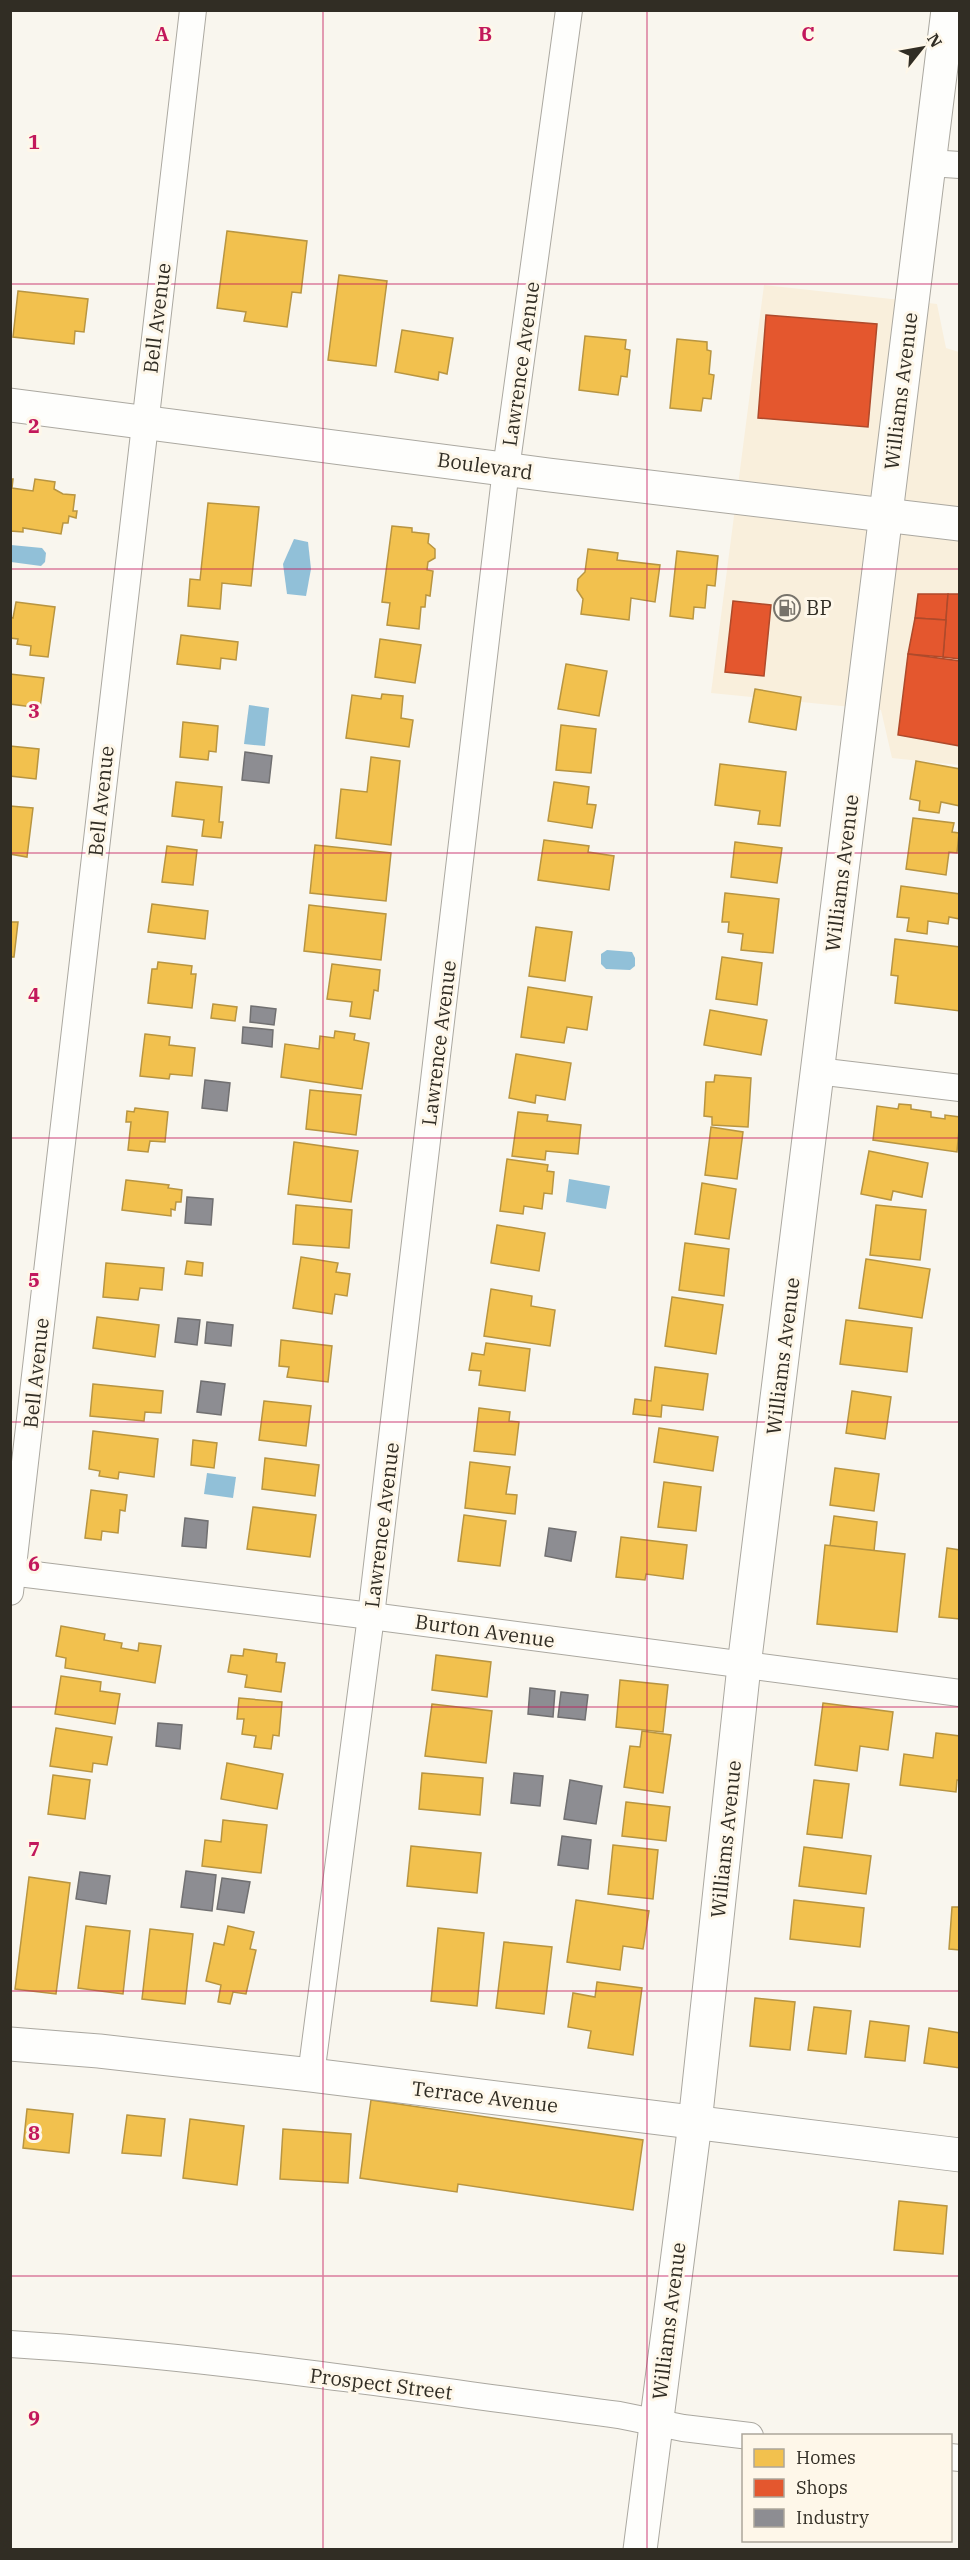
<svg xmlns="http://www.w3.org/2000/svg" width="970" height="2560" font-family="'IBM Plex Serif',serif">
<rect width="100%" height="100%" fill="#f9f6ee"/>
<!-- built -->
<polygon fill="#f9efdc" points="764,285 937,304 946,348 959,352 959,765 892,758 881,710 711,693"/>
<!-- water -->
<g fill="#91c0d8">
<polygon points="294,539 308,542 311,569 306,596 287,594 283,564"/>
<polygon points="11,545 42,548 46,553 45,562 41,566 11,562"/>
<polygon points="249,705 269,708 265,746 244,744"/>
<polygon points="607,950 632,952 635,958 635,966 630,970 606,969 601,964 601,954"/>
<polygon points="569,1179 610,1186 606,1209 566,1202"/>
<polygon points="207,1473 236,1477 233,1498 204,1494"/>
</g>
<!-- homes -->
<g fill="#f2c14e" stroke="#b89541" stroke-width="1.5">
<polygon points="227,231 307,241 301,293 292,292 287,327 244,321 246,312 217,308"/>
<polygon points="339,275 387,281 376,366 328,360"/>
<polygon points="18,291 88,299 84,332 75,331 74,344 13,337"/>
<polygon points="402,330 453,338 447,374 439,372 438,380 395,372"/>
<polygon points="585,336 626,340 625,349 630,350 627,377 621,376 618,395 579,390"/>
<polygon points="677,339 707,342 707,350 711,351 709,374 714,375 711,399 703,398 701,411 670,408"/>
<polygon points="10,479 13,479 12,488 33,491 35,479 55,482 54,489 63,494 75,495 73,511 77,511 76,518 69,516 68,523 63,523 61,534 23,528 23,532 10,531"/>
<polygon points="208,503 259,507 251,586 222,583 220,609 188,606 190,579 200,580"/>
<polygon points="392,526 412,528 412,532 429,534 428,543 435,549 435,558 428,562 427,570 433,571 430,596 426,595 425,607 421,607 419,629 387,625 390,603 382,602"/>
<polygon points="588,549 618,553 617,560 660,565 655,602 631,598 629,620 581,614 583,599 577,590 578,579 585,572"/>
<polygon points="677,551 718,556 715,586 707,585 705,608 694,607 693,619 670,616"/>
<polygon points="16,602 55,607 48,657 30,655 31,646 17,644 18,639 10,638 10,617 13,618"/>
<polygon points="181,635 238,642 236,660 221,658 220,669 177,664"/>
<polygon points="380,639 421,645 415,683 375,677"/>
<polygon points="566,664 607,671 599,716 558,709"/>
<polygon points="10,674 44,678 40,708 10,704"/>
<polygon points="755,689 801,697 796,730 749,722"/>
<polygon points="382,694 403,696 401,718 413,720 409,747 346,738 352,695 381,699"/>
<polygon points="183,722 218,726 216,752 209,751 208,760 180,757"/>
<polygon points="561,725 596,729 591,773 556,770"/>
<polygon points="10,746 39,749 36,779 10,776"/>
<polygon points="371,757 400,761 391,845 336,838 341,789 367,792"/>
<polygon points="916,761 960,769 960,806 941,802 939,813 919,810 920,801 910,799"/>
<polygon points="720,764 786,772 780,826 758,824 760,811 715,805"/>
<polygon points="176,782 222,787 219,822 223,822 221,838 202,836 204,820 172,816"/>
<polygon points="554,782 589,787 587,804 596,805 592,828 548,821"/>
<polygon points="10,806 33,808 27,857 10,854"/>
<polygon points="913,818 954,823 952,832 959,833 957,853 949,852 946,875 906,869"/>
<polygon points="544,840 589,846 588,852 614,856 609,890 538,880"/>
<polygon points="735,842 782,848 777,883 731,877"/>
<polygon points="315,845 391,853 386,901 310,893"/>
<polygon points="167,846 197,850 193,885 162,882"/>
<polygon points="901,886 960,894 960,919 949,917 948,924 928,921 927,934 907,931 909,918 897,917"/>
<polygon points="725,893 779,899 773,953 741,950 743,934 728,932 729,922 722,922"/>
<polygon points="152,904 208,911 205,939 148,932"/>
<polygon points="309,905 386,914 381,960 304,951"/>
<polygon points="10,922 18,922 14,957 10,957"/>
<polygon points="536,927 572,932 565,981 529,976"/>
<polygon points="895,939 960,947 960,1011 895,1003 898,976 891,975"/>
<polygon points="722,957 762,963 757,1005 716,999"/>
<polygon points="158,962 192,966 191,974 196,974 192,1008 148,1003 152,969 157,969"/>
<polygon points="332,964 380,970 378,991 374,990 370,1019 350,1016 352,1002 327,999"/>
<polygon points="528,987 592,997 587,1030 567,1027 564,1043 521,1037"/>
<polygon points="213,1004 237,1007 235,1021 211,1018"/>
<polygon points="710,1010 767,1020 761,1055 704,1045"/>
<polygon points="335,1031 355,1034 354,1040 369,1043 362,1089 281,1077 285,1044 319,1049 320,1036 334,1038"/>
<polygon points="145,1034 170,1037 169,1045 195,1048 192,1076 170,1074 169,1079 140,1076"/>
<polygon points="516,1054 571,1063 565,1100 536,1095 535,1103 509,1098"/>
<polygon points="715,1075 751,1078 748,1127 712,1125 712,1117 704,1116 706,1082 714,1082"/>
<polygon points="310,1090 361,1095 356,1135 306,1129"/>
<polygon points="899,1104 911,1105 911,1109 931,1112 931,1117 945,1119 945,1115 960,1117 957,1152 873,1140 877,1106 898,1109"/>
<polygon points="135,1108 168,1112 165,1142 150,1141 148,1152 128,1150 131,1122 126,1122 127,1111 134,1112"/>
<polygon points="518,1112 548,1115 547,1121 581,1125 578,1154 546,1151 545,1160 512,1156"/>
<polygon points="711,1127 743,1132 737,1179 705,1175"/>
<polygon points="294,1142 358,1151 351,1202 288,1194"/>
<polygon points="869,1151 928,1163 922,1197 893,1191 891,1200 861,1194"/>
<polygon points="507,1159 548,1165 547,1171 554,1172 552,1194 544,1193 542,1209 524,1206 523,1214 500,1211"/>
<polygon points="126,1180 169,1185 168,1188 182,1190 181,1202 176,1202 175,1210 171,1209 171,1216 122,1210"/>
<polygon points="702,1183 736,1189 729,1239 695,1234"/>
<polygon points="296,1205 352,1210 349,1248 293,1244"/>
<polygon points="876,1205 926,1210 920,1260 870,1255"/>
<polygon points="497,1225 545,1233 539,1271 491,1263"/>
<polygon points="685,1243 729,1249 724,1296 679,1290"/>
<polygon points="301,1257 338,1263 336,1272 350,1274 347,1296 335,1294 332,1314 293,1308"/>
<polygon points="866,1259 930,1269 922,1318 859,1308"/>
<polygon points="187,1261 203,1263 202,1276 185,1274"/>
<polygon points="106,1263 164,1268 162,1290 140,1288 138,1300 103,1297"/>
<polygon points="491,1289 532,1296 531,1306 555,1310 550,1346 484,1336"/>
<polygon points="672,1297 723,1305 716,1354 665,1346"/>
<polygon points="97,1317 159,1325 155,1357 93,1348"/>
<polygon points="846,1320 912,1328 907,1372 840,1364"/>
<polygon points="281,1340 332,1346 328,1382 287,1377 289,1367 279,1366"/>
<polygon points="486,1343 530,1349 525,1391 479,1385 481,1371 469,1370 472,1353 484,1355"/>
<polygon points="655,1367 708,1374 703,1410 662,1405 661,1417 633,1414 635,1399 651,1401"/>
<polygon points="93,1384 163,1391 161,1413 145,1412 144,1421 90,1416"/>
<polygon points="852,1391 891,1397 885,1439 846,1433"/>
<polygon points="264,1401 311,1406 306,1446 259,1440"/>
<polygon points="479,1408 510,1412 509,1421 519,1422 515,1455 474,1451"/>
<polygon points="659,1428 718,1437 713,1471 654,1462"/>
<polygon points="93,1431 158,1439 154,1477 119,1472 118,1479 99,1476 100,1471 89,1469"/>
<polygon points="193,1440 217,1443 214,1468 191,1465"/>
<polygon points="265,1458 319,1465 315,1496 262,1489"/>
<polygon points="470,1462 510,1467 506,1494 517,1495 515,1514 465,1508"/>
<polygon points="835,1468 879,1474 874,1511 830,1505"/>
<polygon points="664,1482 701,1487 696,1531 658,1527"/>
<polygon points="91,1490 127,1495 125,1511 120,1510 118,1533 102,1531 101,1540 85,1538"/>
<polygon points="253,1507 316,1515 310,1557 247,1549"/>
<polygon points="464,1515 506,1521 500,1566 458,1561"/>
<polygon points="834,1516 877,1522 874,1551 830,1546"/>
<polygon points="621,1537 687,1545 683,1579 646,1574 645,1580 616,1577"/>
<polygon points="825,1545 905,1554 897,1632 817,1624"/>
<polygon points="947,1548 960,1550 960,1619 939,1617"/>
<polygon points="61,1626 105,1634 104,1640 122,1643 121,1648 138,1651 139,1643 161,1646 155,1683 65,1668 66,1658 56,1656"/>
<polygon points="244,1649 277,1654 276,1662 285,1663 281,1692 245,1687 247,1675 228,1672 231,1655 243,1656"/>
<polygon points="436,1655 491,1662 487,1697 432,1690"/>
<polygon points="61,1676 101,1682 100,1691 120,1694 115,1724 55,1714"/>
<polygon points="620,1680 668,1685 663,1732 616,1727"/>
<polygon points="239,1698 282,1702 279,1736 273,1735 271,1749 254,1747 256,1736 242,1734 244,1719 237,1719"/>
<polygon points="823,1703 893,1712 888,1750 860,1746 857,1771 815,1765"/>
<polygon points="432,1704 492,1711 486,1763 425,1756"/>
<polygon points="56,1728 112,1737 107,1765 93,1763 92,1772 50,1766"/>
<polygon points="642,1731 671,1735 663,1793 624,1787 630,1746 640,1747"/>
<polygon points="936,1733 960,1736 960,1780 957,1780 956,1792 900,1785 904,1754 933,1758"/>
<polygon points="227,1763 283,1774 277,1809 221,1799"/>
<polygon points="422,1773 483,1778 480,1815 419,1809"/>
<polygon points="53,1775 90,1780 85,1819 48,1814"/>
<polygon points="814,1780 849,1784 842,1838 807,1834"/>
<polygon points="626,1802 670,1807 666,1841 622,1836"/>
<polygon points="223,1820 267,1825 261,1873 202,1866 205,1840 221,1842"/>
<polygon points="613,1845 658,1850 653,1899 608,1894"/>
<polygon points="411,1846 481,1853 477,1893 407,1886"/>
<polygon points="804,1847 871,1856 866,1894 799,1886"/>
<polygon points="29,1877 70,1883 56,1994 15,1989"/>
<polygon points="576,1900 649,1911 643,1949 623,1946 620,1970 567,1962"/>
<polygon points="794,1900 864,1908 860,1947 790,1939"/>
<polygon points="952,1907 960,1907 960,1950 949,1949"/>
<polygon points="86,1926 130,1931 123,1994 78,1988"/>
<polygon points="228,1926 254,1932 250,1949 256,1950 246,1994 233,1992 230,2004 218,2002 221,1985 206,1981 214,1943 224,1945"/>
<polygon points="438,1928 484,1933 477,2006 431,2001"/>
<polygon points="150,1929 193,1934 185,2004 142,1999"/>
<polygon points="504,1942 552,1947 544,2014 496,2008"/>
<polygon points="597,1982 642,1988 633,2055 588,2048 591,2031 568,2027 573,1993 595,1997"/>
<polygon points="755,1998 795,2002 790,2050 750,2046"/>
<polygon points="814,2007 851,2011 846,2054 808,2050"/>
<polygon points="870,2021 909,2026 905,2061 865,2057"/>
<polygon points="929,2028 960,2033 960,2068 924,2063"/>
<polygon points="371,2100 643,2140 633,2210 458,2184 457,2192 360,2178"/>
<polygon points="27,2109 73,2114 69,2153 23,2148"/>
<polygon points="127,2115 165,2119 161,2156 122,2153"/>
<polygon points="190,2119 244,2126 237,2185 183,2178"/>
<polygon points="283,2129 351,2134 348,2183 280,2179"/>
<polygon points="899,2201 947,2206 943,2254 894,2250"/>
</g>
<!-- shops -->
<g fill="#e4572e" stroke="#ae4a2b" stroke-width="1.5">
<polygon points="766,315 877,324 868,427 758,418"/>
<polygon points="918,594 948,594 946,620 915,618"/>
<polygon points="948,594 960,594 960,659 943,657"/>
<polygon points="733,601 771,605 764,676 725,672"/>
<polygon points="915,618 946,620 943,657 908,654"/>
<polygon points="908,654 960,661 960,746 898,735"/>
</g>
<!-- industry -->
<g fill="#8d8d92" stroke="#717071" stroke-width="1.5">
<polygon points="245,752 272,756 269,783 242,780"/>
<polygon points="251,1006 276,1009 274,1025 250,1022"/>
<polygon points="243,1027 273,1030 272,1047 242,1043"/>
<polygon points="205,1080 230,1083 227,1111 202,1108"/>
<polygon points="187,1197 213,1199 211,1225 185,1223"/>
<polygon points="178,1318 200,1320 197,1345 175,1342"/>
<polygon points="207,1322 233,1325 231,1346 205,1343"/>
<polygon points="201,1381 225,1384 221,1415 197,1412"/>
<polygon points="185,1518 208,1521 206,1548 182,1546"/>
<polygon points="549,1528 576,1532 571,1561 545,1556"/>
<polygon points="530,1688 555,1691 553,1717 528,1714"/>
<polygon points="561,1692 588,1695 585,1720 558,1717"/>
<polygon points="158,1723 182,1725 180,1749 156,1746"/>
<polygon points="514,1773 543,1776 540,1806 511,1803"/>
<polygon points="570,1780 602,1786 596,1824 564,1819"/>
<polygon points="562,1836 591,1840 588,1869 558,1865"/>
<polygon points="186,1871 216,1875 212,1911 181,1907"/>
<polygon points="80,1872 110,1876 106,1904 76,1899"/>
<polygon points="222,1878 250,1882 244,1913 217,1909"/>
</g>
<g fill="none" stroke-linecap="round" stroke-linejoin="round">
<defs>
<g id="street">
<polyline points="929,163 960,165"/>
<polyline points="817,1071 960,1088"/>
<polyline points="10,1572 371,1616 960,1693"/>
<polyline points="10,1592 193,10"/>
<polyline points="311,2075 371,1616 506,469 569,10"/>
<path d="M10,2344C214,2356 417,2389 619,2415L683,2428L750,2436"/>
<polyline points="950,2457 960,2458"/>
</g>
<g id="secondary">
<polyline points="10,405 549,475 960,524"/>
<polyline points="10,2044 99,2051 311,2075 960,2155"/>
<polyline points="640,2550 695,2123 744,1666 948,10"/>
</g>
</defs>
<!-- street casing -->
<use href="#street" stroke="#aba8a0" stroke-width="28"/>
<!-- secondary casing -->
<use href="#secondary" stroke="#aba8a0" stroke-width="35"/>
<!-- street -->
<use href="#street" stroke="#fefefc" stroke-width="26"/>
<!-- secondary -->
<use href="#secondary" stroke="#fefefc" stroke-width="33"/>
</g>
<!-- grid -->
<path fill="none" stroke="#c2185b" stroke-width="1.5" stroke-opacity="0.55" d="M323,10V2550M647,10V2550M10,284H960M10,569H960M10,853H960M10,1138H960M10,1422H960M10,1707H960M10,1991H960M10,2276H960"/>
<!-- icons -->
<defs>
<symbol id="fuel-ring" viewBox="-11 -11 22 22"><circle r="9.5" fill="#fef7e9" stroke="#77736b" stroke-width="1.5"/><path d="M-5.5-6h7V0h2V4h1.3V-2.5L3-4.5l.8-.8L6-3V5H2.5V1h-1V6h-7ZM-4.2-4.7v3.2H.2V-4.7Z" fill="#77736b"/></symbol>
</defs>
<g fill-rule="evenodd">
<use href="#fuel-ring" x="772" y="593" width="30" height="30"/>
</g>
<g text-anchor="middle" stroke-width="6" stroke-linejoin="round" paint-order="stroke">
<!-- street labels -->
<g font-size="20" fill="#312d24" stroke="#fef7e9">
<text transform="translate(157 318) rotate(-83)" y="7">Bell Avenue</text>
<text transform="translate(521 364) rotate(-82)" y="7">Lawrence Avenue</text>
<text transform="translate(901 391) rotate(-83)" y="7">Williams Avenue</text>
<text transform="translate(485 466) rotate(8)" y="7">Boulevard</text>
<text transform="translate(101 801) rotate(-84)" y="7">Bell Avenue</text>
<text transform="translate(842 873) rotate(-83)" y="7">Williams Avenue</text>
<text transform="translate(439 1043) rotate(-83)" y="7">Lawrence Avenue</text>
<text transform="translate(783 1356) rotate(-83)" y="7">Williams Avenue</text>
<text transform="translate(36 1373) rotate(-84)" y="7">Bell Avenue</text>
<text transform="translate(382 1525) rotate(-83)" y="7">Lawrence Avenue</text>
<text transform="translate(485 1631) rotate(8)" y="7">Burton Avenue</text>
<text transform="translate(726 1839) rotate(-84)" y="7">Williams Avenue</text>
<text transform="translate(485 2097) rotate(7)" y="7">Terrace Avenue</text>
<text transform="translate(669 2321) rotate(-83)" y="7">Williams Avenue</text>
<text transform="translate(381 2384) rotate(7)" y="7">Prospect Street</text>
</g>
<!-- poi labels -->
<g font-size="20" fill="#312d24" stroke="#fef7e9" text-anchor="start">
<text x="806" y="615">BP</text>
</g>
</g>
<g font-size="20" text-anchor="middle" font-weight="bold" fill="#c2185b" stroke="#fef7e9" stroke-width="6" stroke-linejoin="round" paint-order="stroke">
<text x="162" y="41">A</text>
<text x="485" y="41">B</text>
<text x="808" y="41">C</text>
<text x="34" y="149">1</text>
<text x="34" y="433">2</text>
<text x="34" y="718">3</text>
<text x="34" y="1002">4</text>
<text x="34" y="1287">5</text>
<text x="34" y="1571">6</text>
<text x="34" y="1856">7</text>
<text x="34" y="2140">8</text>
<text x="34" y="2425">9</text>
</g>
<!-- border -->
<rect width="970" height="2560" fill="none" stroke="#312d24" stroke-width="24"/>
<!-- legend -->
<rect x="742" y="2434" width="210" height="108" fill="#fef7e9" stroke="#aca69a" stroke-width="1.5"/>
<rect x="754" y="2449" width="30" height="18" fill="#f2c14e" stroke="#aca69a" stroke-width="1.5"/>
<text x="796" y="2464" font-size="18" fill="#312d24">Homes</text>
<rect x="754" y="2479" width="30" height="18" fill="#e4572e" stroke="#aca69a" stroke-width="1.5"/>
<text x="796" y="2494" font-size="18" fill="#312d24">Shops</text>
<rect x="754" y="2509" width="30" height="18" fill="#8d8d92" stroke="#aca69a" stroke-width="1.5"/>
<text x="796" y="2524" font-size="18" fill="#312d24">Industry</text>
<!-- north arrow -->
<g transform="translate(922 48) rotate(59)" stroke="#fef7e9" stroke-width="4.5" paint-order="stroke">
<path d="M0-4.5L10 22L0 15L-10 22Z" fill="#312d24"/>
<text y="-9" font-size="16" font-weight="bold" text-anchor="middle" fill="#312d24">N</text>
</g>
</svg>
